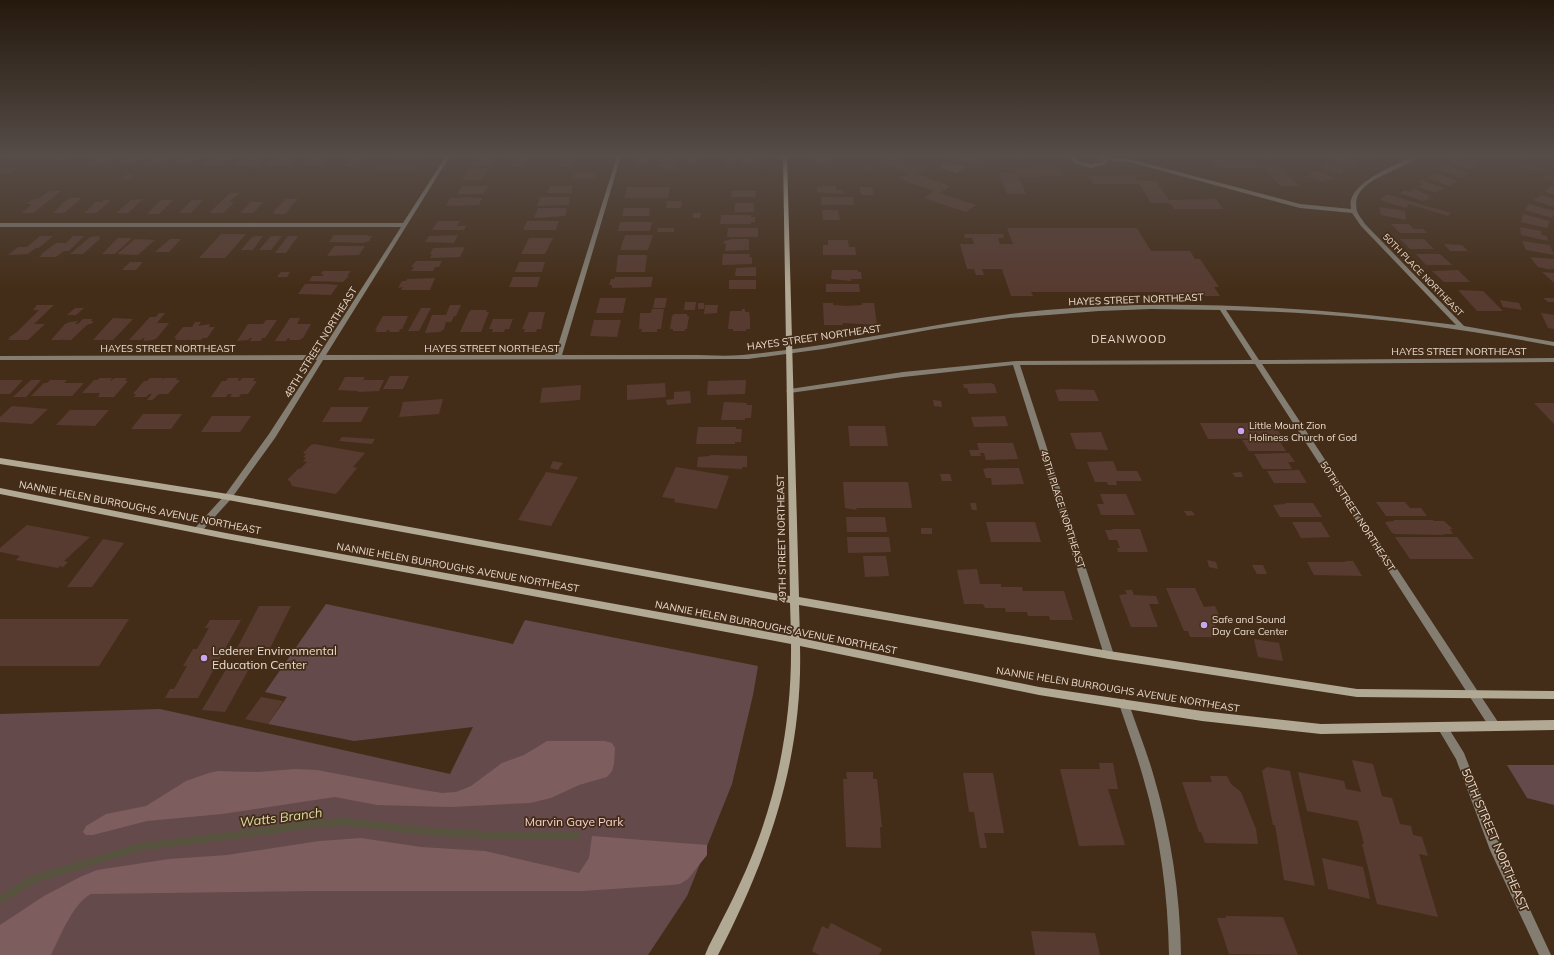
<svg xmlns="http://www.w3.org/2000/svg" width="1554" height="955" font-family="Mulish,sans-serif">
<rect width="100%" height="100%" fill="#442d18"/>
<!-- green -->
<g fill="#654a4b">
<polygon points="942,163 946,163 965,167 957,173 941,169"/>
<polygon points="326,604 513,644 525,620 758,666 753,695 732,784 687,896 648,955 0,955 0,714 160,709 450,774 473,727 354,741 268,724 287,697 265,692"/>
<polygon points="1507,765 1554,765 1554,805 1527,798"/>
</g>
<!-- forest -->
<g fill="#7e5d5f">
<polygon points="547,741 605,741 612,743 615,748 614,764 612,771 607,777 579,785 551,798 530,803 451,807 377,805 335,797 222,814 147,821 93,835 86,835 83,832 86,826 106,814 146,806 186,781 209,773 218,771 258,772 295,769 317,770 417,789 442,793 456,792 471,786 502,763 524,755"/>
<path d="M592,836L707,845V855L688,879L680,884L672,885L583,891H318L91,894C73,903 60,937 51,955H0V925L44,896L80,877L97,870L169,859L227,855L319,841L361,838L421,847L485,851L579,873L589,858Z"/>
</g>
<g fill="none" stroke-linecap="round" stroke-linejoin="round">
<!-- stream -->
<polyline stroke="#57533e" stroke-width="8" points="0,900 34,879 140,847 266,831 315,823 349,822 432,832 489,835 576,835"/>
</g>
<!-- building -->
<g fill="#573b31">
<polygon points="18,156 47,156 39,159 14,159"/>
<polygon points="59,156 71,156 65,160 53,160"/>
<polygon points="98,156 118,156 108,164 96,165 94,167 84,167"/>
<polygon points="125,156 145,156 137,164 116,164"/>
<polygon points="154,156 174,156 166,163 161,165 154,165 156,164 154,164 152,165 143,166"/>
<polygon points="183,156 202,156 195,163 172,165"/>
<polygon points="213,156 233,156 224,165 203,165"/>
<polygon points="245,156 265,156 257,165 235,165"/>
<polygon points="273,156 297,156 289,165 267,165 275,157 272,157"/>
<polygon points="308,156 329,156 322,165 300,165"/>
<polygon points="351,156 364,156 359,162 355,162 352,166 344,166"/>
<polygon points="396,156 423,156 420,159 397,159 395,158"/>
<polygon points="476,156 495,156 490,165 471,165"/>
<polygon points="563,156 576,156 571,167 559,167"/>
<polygon points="638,156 652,156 650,163 649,164 636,165 635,159 637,159"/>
<polygon points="659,156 677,156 674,171 663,171 664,167 657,167"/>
<polygon points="685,156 698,156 697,161 696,163 684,163"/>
<polygon points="726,156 736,156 735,164 725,164"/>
<polygon points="740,156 755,156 756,157 759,157 759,163 740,163"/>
<polygon points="815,156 831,156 831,163 815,165"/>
<polygon points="889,156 927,168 917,174 950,186 940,193 976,205 966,212 924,198 934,191 900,179 909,173 907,173 908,172 878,162"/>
<polygon points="942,156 998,156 996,159 984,157 980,164"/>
<polygon points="1341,156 1356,161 1352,164 1357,166 1353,168 1332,160"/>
<polygon points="1355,156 1377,156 1368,160"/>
<polygon points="514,157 529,157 524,166 510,166"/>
<polygon points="1453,157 1477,163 1474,169 1450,163"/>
<polygon points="1211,160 1256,160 1261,165 1279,165 1299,186 1280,186 1264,168 1218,168"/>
<polygon points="1327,162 1348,170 1339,175 1318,167"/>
<polygon points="379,165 418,165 414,171 375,171"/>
<polygon points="863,166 871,166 872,171 864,171"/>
<polygon points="1446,166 1463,170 1469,173 1462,178 1439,170"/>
<polygon points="1524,166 1543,169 1543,172 1525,168"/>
<polygon points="19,167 10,174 0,174 0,169"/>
<polygon points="1060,167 1064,176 1019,177 1026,194 1007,194 999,173 1017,173 1014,168"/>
<polygon points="469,168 488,168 482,180 462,180"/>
<polygon points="1317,171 1332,177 1336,179 1332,180 1328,179 1323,182 1307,176"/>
<polygon points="575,173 598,173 596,179 572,179"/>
<polygon points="1434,173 1439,174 1457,181 1449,186 1427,178"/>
<polygon points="127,174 135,174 129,179 121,179"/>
<polygon points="1545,175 1554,177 1554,184 1552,184 1553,180 1544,178"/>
<polygon points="1088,176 1134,176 1137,181 1156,181 1169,200 1216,199 1223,209 1174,209 1171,204 1167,203 1151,203 1139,184 1093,184"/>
<polygon points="1422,180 1444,188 1436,193 1418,187 1423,184 1418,183"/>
<polygon points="462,186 488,186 483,194 457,194"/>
<polygon points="550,186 573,186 571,193 547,193"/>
<polygon points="820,186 836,186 836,190 843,190 843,194 817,192 817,187 820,187"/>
<polygon points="1550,186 1554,186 1554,195 1545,192"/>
<polygon points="627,187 670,187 668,198 624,198"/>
<polygon points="859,187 872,187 874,195 861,195"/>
<polygon points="1414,189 1431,196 1427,198 1430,199 1423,201 1400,193 1405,190 1409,192"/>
<polygon points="49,191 61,191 33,213 22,213 32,204 26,204 32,200 38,199"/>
<polygon points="732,191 756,191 755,197 731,197"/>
<polygon points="230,193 240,193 229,202 234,202 225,212 222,213 210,213 212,212 210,212"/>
<polygon points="1387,194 1426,206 1451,213 1448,216 1409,204 1406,208 1380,200"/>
<polygon points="1542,195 1554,199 1554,207 1533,200"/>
<polygon points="474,197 473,198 482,198 479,205 446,206 450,198"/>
<polygon points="540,197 570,197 569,201 570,201 569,205 537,206"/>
<polygon points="821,197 853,197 854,205 821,205"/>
<polygon points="70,198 82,198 64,213 53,213 63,203"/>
<polygon points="143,199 128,213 116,213 131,200"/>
<polygon points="286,199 298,199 285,214 273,214 275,212 273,212"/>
<polygon points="104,200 111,200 96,213 84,213 96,202 102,202"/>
<polygon points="161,200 173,200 159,214 147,214"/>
<polygon points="192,200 203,200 191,213 179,213"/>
<polygon points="667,201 682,201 681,208 666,208"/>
<polygon points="250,202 264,202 253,213 241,213"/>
<rect x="735" y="203" width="19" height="9"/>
<polygon points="1529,204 1554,211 1554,214 1552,218 1525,210"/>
<polygon points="1379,207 1405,211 1406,220 1381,215"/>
<polygon points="538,208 564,208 567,209 565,216 534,218"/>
<polygon points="624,208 650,208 649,216 622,216"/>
<polygon points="822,210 838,210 840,220 823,220"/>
<polygon points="693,213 701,213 700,218 693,218"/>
<polygon points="1523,214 1550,221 1547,228 1521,222"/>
<polygon points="721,215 751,215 751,217 755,217 755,222 751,222 751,224 720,224"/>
<polygon points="440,221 460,221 457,226 466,226 464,230 432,230 437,222"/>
<polygon points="527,221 559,221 556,230 523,230"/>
<polygon points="620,222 652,222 650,231 618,231"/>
<polygon points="1391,224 1409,224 1413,229 1423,229 1427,233 1400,233"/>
<polygon points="1520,227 1541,231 1542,235 1547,236 1548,241 1521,235"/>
<polygon points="658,228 674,228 674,232 657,232"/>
<polygon points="728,228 758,228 758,237 727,237"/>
<polygon points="1007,228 1137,228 1151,251 1190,251 1195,259 1200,259 1219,287 1214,287 1220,296 1162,296 1160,292 1031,292 1033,296 1011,296 1002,269 982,269 984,275 976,275 974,269 967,269 960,244 974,244 972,238 965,238 964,234 1003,234 1004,238 998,238 1000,244 1013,244"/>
<polygon points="221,234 246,234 225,258 199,258"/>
<polygon points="334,235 368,235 367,236 372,236 369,241 363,243 329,242"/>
<polygon points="458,235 454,243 425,242 429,236"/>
<polygon points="625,235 653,235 648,250 620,250"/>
<polygon points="40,236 53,236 39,248 36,248 28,254 8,255 18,247 27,247"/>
<polygon points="73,236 84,236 69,251 64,251 56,257 39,257 42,255 40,255 56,243 66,243"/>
<polygon points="100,236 99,238 101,238 83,254 70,254 90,237"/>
<polygon points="254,236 263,236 253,250 241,250 251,238"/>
<polygon points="272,236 282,236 271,250 259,250 270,237"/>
<polygon points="288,236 298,236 286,253 275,253"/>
<polygon points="118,238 132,238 115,254 102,254"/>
<polygon points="529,238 553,238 545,254 521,254"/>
<polygon points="135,239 155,240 138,255 117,254"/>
<polygon points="170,239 181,239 169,252 155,252"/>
<polygon points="732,239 748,239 749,240 749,250 725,251 726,243 723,244 724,241"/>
<polygon points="1400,239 1424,239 1434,249 1410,249"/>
<polygon points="828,240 848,240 849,247 855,247 856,255 823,255 823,245 828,245"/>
<polygon points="1522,241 1550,245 1554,255 1526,250"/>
<polygon points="1444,244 1462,245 1468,251 1450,251"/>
<polygon points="334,246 365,246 359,255 327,256"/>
<polygon points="465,247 460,257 430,258 432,254 430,254 433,248"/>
<polygon points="723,254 750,254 749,257 752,257 752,264 722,265"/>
<polygon points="1416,254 1440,254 1452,265 1426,265"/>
<polygon points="618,255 647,255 645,272 616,272"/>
<polygon points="1530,257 1554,259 1554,269 1550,268 1552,270 1538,267"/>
<polygon points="416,261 442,261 439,267 435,267 433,271 411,271 414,267 411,267"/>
<polygon points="130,262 143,262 136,270 122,270"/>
<polygon points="519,262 545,262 542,272 515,272"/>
<polygon points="756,267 756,276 735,276 736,268"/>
<polygon points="832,270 858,270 858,272 861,272 862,279 851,279 851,281 831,279"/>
<polygon points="1458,270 1470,282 1444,282 1432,271"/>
<polygon points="323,271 351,271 347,276 349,276 343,282 309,281 312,276 322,276 324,274 321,274"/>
<polygon points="281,272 290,272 287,277 277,277"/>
<polygon points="1542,272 1554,273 1554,283 1550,279"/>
<polygon points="513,277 540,277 537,287 509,287"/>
<polygon points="615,277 653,277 651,287 612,288 612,285 609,285 611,279 614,279"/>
<polygon points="435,278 430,290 401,290 403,287 398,288 402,281 406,281 407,279"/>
<rect x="729" y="280" width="27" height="9"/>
<polygon points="305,284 326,284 338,285 331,295 298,294"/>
<polygon points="826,284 859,284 860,292 826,292"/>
<polygon points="1458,290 1483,291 1503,311 1477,311"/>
<polygon points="600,298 626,298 623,313 596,313"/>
<polygon points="655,298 667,298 665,308 653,308"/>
<polygon points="1543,298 1554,298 1554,302 1548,302"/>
<polygon points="1500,300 1519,303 1522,310 1503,307"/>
<polygon points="685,302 696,302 695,310 684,310"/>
<rect x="698" y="303" width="6" height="6"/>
<polygon points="823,303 833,303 833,305 846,306 862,305 862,303 874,303 877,325 843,323 843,325 824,325"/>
<polygon points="37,305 54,305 34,324 45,324 28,340 8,340 10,338 8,338 17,332 39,310 33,310"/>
<polygon points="450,305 461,305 456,316 454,316 451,322 446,322 444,329 440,332 425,333 432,315 446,315"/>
<polygon points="705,305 718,305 717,313 704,314"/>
<polygon points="75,308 84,308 76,315 67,315"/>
<polygon points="421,308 431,308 419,331 408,331"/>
<polygon points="652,309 664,309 661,329 657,329 657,332 641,332 642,329 639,329 640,313 651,313"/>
<polygon points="742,309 745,309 745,312 749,312 750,318 750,329 746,329 746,331 733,331 733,329 728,329 730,311 742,311"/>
<polygon points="471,310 487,310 486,312 489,312 481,332 460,332 469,312"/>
<polygon points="529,312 545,312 541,329 537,329 536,332 524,332 525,329 522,329"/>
<polygon points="159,313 165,313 157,323 169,323 157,338 153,340 143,341 145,338 143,338 141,340 129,340 150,317 156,317"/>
<polygon points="1541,313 1554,315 1554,329 1548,328"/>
<polygon points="674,314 687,314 687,316 689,316 687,329 685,329 685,331 673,331 673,329 670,329 672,316"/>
<polygon points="383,316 408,316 402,329 400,329 399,332 389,332 390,330 387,330 386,332 376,332 377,330 375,330"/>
<polygon points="113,318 133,319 113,340 103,340 106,338 102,340 93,340"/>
<polygon points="290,318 300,318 297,324 311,324 303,338 299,340 289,340 290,338 288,338 286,341 275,341"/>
<polygon points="83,319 92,319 91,321 94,321 91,324 88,324 71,340 62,340 64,338 61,340 51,340 65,324 70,322 78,321 75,324 78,324"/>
<polygon points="493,319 513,319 509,329 505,329 504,332 492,332 493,329 489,329"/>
<polygon points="266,320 277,320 265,338 262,338 261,341 250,341 252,338 250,338 248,340 237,341 248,324 263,324"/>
<polygon points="594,320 621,320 617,337 590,336"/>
<polygon points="195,322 201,322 198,326 210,324 209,327 215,327 207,338 203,338 201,340 189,340 189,338 188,340 175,340 177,338 174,338 183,327 192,327"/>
<polygon points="390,376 409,376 403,389 383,389"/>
<polygon points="345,377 365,377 363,380 384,380 379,391 358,392 358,391 338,390"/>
<polygon points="100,378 112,378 110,381 115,378 127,378 125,381 128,381 114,397 98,397 100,393 82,393 94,380 97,380"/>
<polygon points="150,378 163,378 161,380 165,378 178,378 175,380 180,380 168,394 159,394 152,400 147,400 152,394 149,394 146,397 134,397 136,394 133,394 144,381 147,381"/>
<polygon points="228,378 239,378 238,381 240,381 242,378 255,378 253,381 257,381 248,394 241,394 239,397 230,397 232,394 228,394 226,397 211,397 222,381 226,381"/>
<polygon points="0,380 23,380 10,394 0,394"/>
<polygon points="31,380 41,380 26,397 13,397"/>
<polygon points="50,380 67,380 64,383 84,383 72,396 31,396 44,383 47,383"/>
<polygon points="746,380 745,394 707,395 708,381"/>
<polygon points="665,383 666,397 627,400 627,385"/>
<polygon points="990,383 994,384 997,393 969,394 967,388 964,388 963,384"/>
<polygon points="581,385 580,400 540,403 542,388"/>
<polygon points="1061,389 1094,390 1099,401 1059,401 1055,390"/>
<polygon points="690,391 691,403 667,405 666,400 674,399 674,392"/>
<polygon points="443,399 439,414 399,417 403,402"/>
<polygon points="933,400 941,401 942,407 934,406"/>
<polygon points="724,402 747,403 746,405 752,405 751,418 745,418 745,420 721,420"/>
<polygon points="1534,403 1554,403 1554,424"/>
<polygon points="12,406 48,409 32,424 0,422 0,417"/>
<polygon points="331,407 369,407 361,422 322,422"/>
<polygon points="70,410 109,410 95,426 56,425"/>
<polygon points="143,414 182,414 171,429 131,429"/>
<polygon points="212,416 251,416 240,432 201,432"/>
<polygon points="1005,416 1008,426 974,427 971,417"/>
<polygon points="1200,423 1273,423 1283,438 1208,439"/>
<polygon points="848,426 885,426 888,446 850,446"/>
<polygon points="698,427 736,427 736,429 742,429 741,442 735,442 735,444 696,444"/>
<polygon points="1101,432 1108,450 1076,449 1070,433"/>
<polygon points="342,437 375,439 372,444 339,441"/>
<polygon points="1242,440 1279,440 1286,451 1249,451"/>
<polygon points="977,443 1013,443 1018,459 986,460 984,453 980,453 981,456 971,456 969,450 979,450"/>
<polygon points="314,444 365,453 353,467 357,468 336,494 292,486 290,481 287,480 298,469 300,469 307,462 303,461 306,458 303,457 306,454 303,453 311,445"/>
<polygon points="1289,453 1295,462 1288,462 1292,469 1263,469 1254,454"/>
<polygon points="710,455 747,456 747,467 742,467 742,469 697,467 698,457 710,456"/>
<polygon points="553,461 563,463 558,470 550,468"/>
<polygon points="1113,461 1117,471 1137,471 1142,481 1116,481 1117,485 1108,485 1107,482 1095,482 1087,462"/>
<polygon points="676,467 729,476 717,509 674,502 675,499 662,497"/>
<polygon points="988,468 1019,468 1024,484 992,485 991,478 986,478 983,469"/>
<polygon points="1299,470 1307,483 1274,483 1267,471"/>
<polygon points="546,472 578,477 551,526 518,520"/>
<polygon points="1241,472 1243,477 1235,477 1232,473"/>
<polygon points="940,474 950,474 952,481 942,481"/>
<polygon points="843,482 908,482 912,508 856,508 857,510 845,508"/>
<polygon points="1100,494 1126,494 1135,515 1101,515 1097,504 1104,504"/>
<polygon points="1376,502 1405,502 1410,508 1421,508 1427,516 1386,516"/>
<polygon points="970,503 976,503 977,510 972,510"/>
<polygon points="1285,503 1313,503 1322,517 1280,517 1273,505 1286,504"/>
<polygon points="1184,511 1192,511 1195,515 1187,516"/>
<polygon points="846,517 885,517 887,532 847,532"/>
<polygon points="1394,520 1433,520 1434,521 1444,521 1453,529 1450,529 1453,534 1443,534 1444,535 1395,534 1392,533 1385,522 1394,521"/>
<polygon points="986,522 1035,522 1041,542 991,542"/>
<polygon points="1292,522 1321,522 1330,537 1301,538"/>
<polygon points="27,525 90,537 64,561 68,562 63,567 59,566 58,568 16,560 20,556 0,552 0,548"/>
<rect x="921" y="528" width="11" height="6"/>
<polygon points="1112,529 1140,529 1148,552 1118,552 1117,548 1120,548 1117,540 1109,540 1105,530 1113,530"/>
<polygon points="847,537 889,537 891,552 848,553"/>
<polygon points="1395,537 1457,537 1474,559 1410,559"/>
<polygon points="103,539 124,543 92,587 67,587"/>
<polygon points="863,556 886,556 889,576 865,577"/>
<polygon points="1207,560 1216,562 1218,569 1209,567"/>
<polygon points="1345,561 1353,561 1362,576 1314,575 1307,562 1346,562"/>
<polygon points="1252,565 1263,565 1267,574 1257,574"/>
<polygon points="977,569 980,584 1001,584 1001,587 1022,587 1023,591 1064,591 1073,620 1050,620 1049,616 1028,616 1027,612 1006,612 1005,608 985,608 983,604 964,604 957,570"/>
<polygon points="1166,588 1195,588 1204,607 1215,606 1219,615 1211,616 1217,629 1214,630 1217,637 1190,637 1188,631 1184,631"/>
<polygon points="1125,590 1132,590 1134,595 1156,596 1159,604 1149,604 1158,627 1131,627 1119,595 1127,594"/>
<polygon points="259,606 291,606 268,652 235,652"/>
<polygon points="0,619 129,619 99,666 0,666"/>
<polygon points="210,620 241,620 198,698 165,698 170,689 174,689 187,666 183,666 193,649 197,649 209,628 205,628"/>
<polygon points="1254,639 1279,643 1283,661 1258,657"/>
<polygon points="228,666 250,667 225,712 202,710"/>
<polygon points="261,697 283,701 268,724 245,719"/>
<polygon points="1352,760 1373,764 1382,796 1392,798 1400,824 1411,826 1413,835 1422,837 1428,856 1419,854 1438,917 1377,904 1362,844 1364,844 1358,821 1307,811 1298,772 1344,781 1346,789 1361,792"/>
<polygon points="1099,763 1113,763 1118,789 1108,789 1125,845 1079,846 1060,769 1100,769"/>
<polygon points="1267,767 1290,771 1315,886 1284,880 1275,825 1273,825 1262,771"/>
<polygon points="846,772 873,772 873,779 877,779 882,827 880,827 881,848 846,847 843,779 847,779"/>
<polygon points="963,773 993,773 1004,833 984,833 987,848 980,848 974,812 969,812"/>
<polygon points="1210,776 1227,776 1231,784 1241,792 1256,829 1258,844 1205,843 1201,832 1199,832 1182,782 1212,782"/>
<polygon points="1322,858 1363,867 1370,899 1328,889"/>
<polygon points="1226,916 1283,917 1298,955 1229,954 1217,918 1226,918"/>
<polygon points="831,923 882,949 879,955 819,955 812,951 822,926 828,929"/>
<polygon points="1031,931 1095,933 1100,955 1035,955"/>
</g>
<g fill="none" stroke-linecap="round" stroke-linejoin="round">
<!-- street -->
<g fill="#847e72" fill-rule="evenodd">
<path d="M446,156H450L326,355H555L617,156H621L562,355C604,355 647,355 689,355C709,355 731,357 752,354C851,344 947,319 1046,310C1183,298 1320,308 1456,325L1361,226L1352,213L1300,208L1133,163L1108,160L1106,164L1091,168L1074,163L1070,156H1074L1078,161L1091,164L1102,162L1103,161L1102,156L1133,160L1300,204L1351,209C1351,206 1350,203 1351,200C1357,179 1395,166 1412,156H1417C1403,173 1349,178 1357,211C1358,215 1363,220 1365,224L1464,326L1554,342V346C1527,341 1500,336 1473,332C1392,319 1309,312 1226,310L1259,360L1554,358V362L1262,364L1498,722L1499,725L1498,728L1494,730L1490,728L1255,364L1020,365L1114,655L1112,658L1109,659L1106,658L1104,655L1013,365L903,377L790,393L786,391L790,389L903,372L1016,361L1252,360L1220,310L1151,309L1099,311L1009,318L934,329L823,349L748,359L323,360L275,438L231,499L201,532H195L194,530L195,528L225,495L269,434L317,360H0V356L319,355L401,227H0V223H403Z"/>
<path d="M1124,699L1128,701L1129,704C1137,728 1147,752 1154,777C1171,835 1180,894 1181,955H1169C1168,894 1160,835 1143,777C1136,752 1127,728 1119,704L1120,701Z"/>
<polygon points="1442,722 1446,724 1464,753 1499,843 1551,955 1539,955 1490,850 1456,759 1437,727 1438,724"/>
</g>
<!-- secondary -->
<path fill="#b2a995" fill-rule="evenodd" d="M783,156H787L799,597L1109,651L1357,689L1554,691V699L1357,697L1109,659L799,605L800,638L1039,687L1202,711L1321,724L1554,720V730L1321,734L1202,721L1039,695L800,646C803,759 769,856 718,955H705C709,944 716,933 721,922C730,905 738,888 746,870C777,799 792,722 791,644L226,539L0,494V488L226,533L791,636L790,603L228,500L0,464V458L228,494L790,596Z"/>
</g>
<!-- sky -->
<linearGradient id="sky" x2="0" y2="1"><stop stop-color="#25190d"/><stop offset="0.54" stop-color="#564c48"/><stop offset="1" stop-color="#564c48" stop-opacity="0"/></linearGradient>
<rect width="1554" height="289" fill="url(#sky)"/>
<!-- markers -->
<g fill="#c8a6ef" stroke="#442d18" stroke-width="1.5">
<circle cx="1241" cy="431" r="4"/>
<circle cx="1204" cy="625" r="4"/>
<circle cx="204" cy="658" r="4"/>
</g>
<g text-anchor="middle" stroke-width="3.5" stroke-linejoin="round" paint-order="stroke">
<!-- far-street labels -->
<g font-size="9" fill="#ebdccf" stroke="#442d18">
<text transform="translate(1423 275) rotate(46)" y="3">50TH PLACE NORTHEAST</text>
</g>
<!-- street labels -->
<g font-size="10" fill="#ebdccf" stroke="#442d18">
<text transform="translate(1136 299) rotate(-2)" y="4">HAYES STREET NORTHEAST</text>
<text transform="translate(814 337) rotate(-8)" y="4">HAYES STREET NORTHEAST</text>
<text transform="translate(320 342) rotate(-58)" y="4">48TH STREET NORTHEAST</text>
<text x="168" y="352">HAYES STREET NORTHEAST</text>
<text x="492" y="352">HAYES STREET NORTHEAST</text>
<text x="1459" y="355">HAYES STREET NORTHEAST</text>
<text transform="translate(140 507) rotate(11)" y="4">NANNIE HELEN BURROUGHS AVENUE NORTHEAST</text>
<text transform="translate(1063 509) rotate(72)" y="4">49TH PLACE NORTHEAST</text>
<text transform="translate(1358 516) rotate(57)" y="4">50TH STREET NORTHEAST</text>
<text transform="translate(781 539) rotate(-91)" y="4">49TH STREET NORTHEAST</text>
<text transform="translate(458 567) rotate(10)" y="4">NANNIE HELEN BURROUGHS AVENUE NORTHEAST</text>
<text transform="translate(776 627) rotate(11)" y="4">NANNIE HELEN BURROUGHS AVENUE NORTHEAST</text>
<text transform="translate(1118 689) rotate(9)" y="4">NANNIE HELEN BURROUGHS AVENUE NORTHEAST</text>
</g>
<!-- poi labels -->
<g font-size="10" fill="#ebdccf" stroke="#442d18" text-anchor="start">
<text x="1249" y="429">Little Mount Zion<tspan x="1249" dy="12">Holiness Church of God</tspan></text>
<text x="1212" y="623">Safe and Sound<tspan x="1212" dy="12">Day Care Center</tspan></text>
</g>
<!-- neighbourhood labels -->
<g font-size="11" letter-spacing="1" fill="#ebdccf" stroke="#442d18">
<text x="1129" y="343">DEANWOOD</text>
</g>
<!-- near-poi labels -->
<g font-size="12" fill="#ebdccf" stroke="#442d18" text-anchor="start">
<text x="212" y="655">Lederer Environmental<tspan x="212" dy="14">Education Center</tspan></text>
</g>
<!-- near-park labels -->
<g font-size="12" fill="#f8d1d2" stroke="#442d18">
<text x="574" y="826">Marvin Gaye Park</text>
</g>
<!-- near-street labels -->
<g font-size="12" fill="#ebdccf" stroke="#442d18">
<text transform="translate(1495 840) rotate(67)" y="4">50TH STREET NORTHEAST</text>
</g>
<!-- near-water labels -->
<g font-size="13" font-style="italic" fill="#dcdea6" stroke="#442d18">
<text transform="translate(281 817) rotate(-7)" y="5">Watts Branch</text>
</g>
</g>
</svg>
